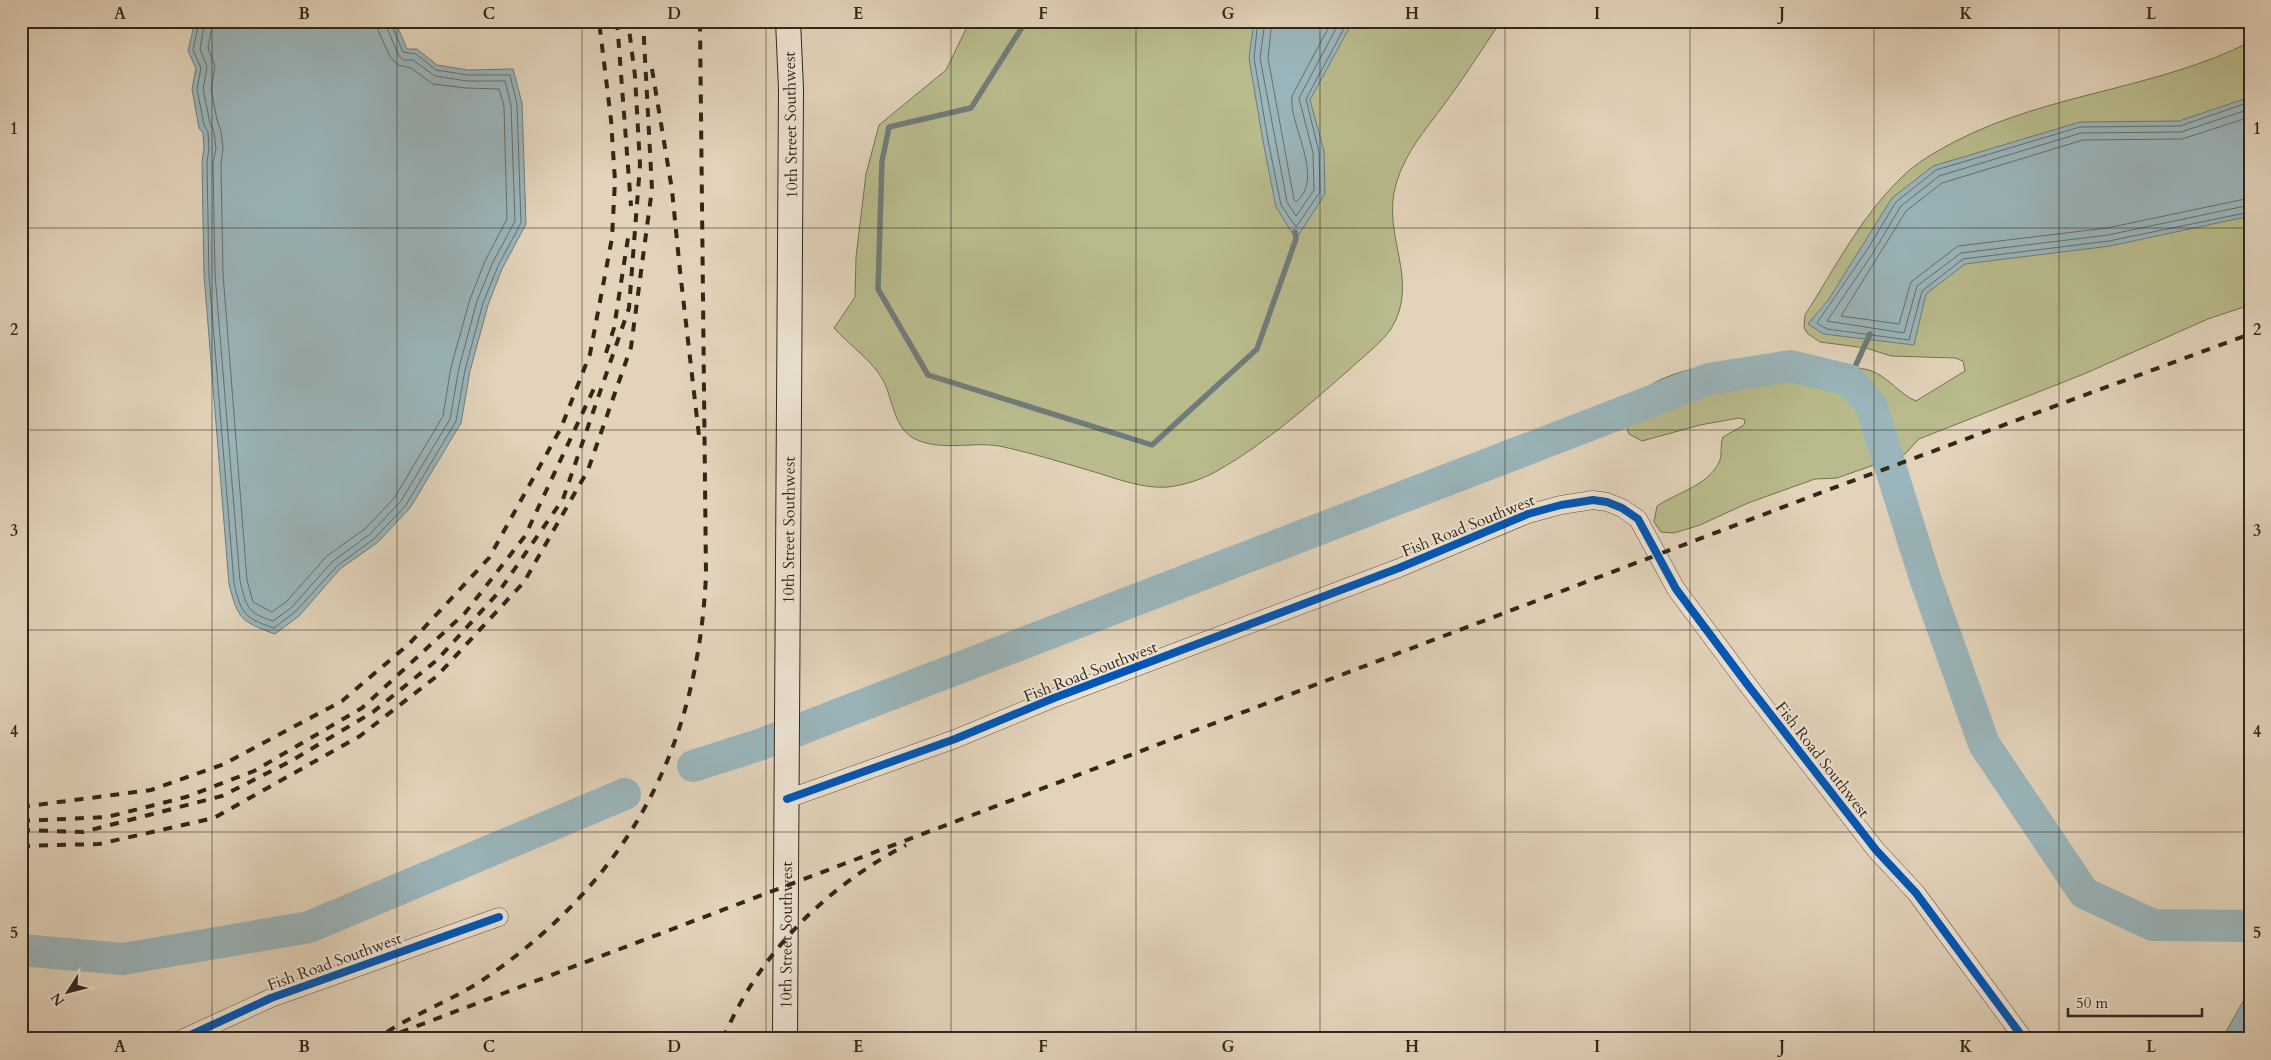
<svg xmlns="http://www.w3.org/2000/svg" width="2271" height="1060" font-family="Cardo,serif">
<rect width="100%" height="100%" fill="#e2d3ba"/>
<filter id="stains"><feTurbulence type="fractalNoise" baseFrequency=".004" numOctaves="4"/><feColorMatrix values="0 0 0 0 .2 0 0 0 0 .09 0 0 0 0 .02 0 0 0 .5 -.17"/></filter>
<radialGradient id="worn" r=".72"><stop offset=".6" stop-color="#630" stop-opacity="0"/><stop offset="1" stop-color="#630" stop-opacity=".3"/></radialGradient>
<!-- green -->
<g fill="#b9bb8c" stroke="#757154">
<path d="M967,21H1501C1482,49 1464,78 1443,106C1424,132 1406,151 1396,184C1381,236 1421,280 1391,329C1381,343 1364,356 1351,368C1309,405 1265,444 1217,471C1203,479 1185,485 1168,487C1145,489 1120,480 1098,473C1067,464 1036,454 1004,447C975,440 942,453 913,438C893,426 893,399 883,380C872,360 849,345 834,328L855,297L856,257L866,174L879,125L946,70L966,29Z"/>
<path d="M2250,42V305L2208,319L2084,374L1919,439L1905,454L1837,478L1815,479L1748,503L1700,525L1674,533L1661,532L1654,522L1657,506C1678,492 1710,485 1720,460C1722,454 1720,445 1723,437L1744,425L1745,420L1739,418L1700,425L1642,441L1629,434L1625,422C1627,416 1629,407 1633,401C1656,365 1754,357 1794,359C1808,360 1822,364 1835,366C1846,368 1859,367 1869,370C1888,376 1899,394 1916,401L1965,371L1963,361L1955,358L1891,356L1866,348L1820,342L1807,333L1804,327L1805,315C1835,268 1860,218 1900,179C1915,163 1937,151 1956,141C2049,93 2157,89 2250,42Z"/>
</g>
<!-- water -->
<g fill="#9ab5bb" stroke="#707c7b">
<path d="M195,21H395L407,49H417L437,65L468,70L513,69L522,103L526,224L502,269L488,305L470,371L461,423L410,508L378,542L340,569L299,616L275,634C240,621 238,619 229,584L204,275L202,162L204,148L203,133L199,128L192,89L196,68L188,51Z"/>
<polygon points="1254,21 1353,21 1310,100 1324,151 1325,194 1296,239 1276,207 1263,141 1249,58"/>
<polygon points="2250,97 2250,216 2110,246 1965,264 1926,294 1914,345 1824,334 1808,324 1829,299 1892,198 1933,166 2080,122 2179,121"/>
<polygon points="2250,989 2250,1039 2222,1039"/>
</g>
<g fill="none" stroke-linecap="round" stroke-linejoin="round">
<!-- shore -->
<g stroke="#666e6b" stroke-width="1">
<path d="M199,21L193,50L201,68L197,89L204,125L208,132L209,148L207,163L209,275L234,583C241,612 243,618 274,628L295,612L337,566L375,538L406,505L456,421L465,370L483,303L498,266L521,223L517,104L510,75H468L436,70L416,54L403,52L390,21"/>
<path d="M205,21L200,49L207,67L203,89L210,123L214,132L216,149L213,163L215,274L240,581C246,606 247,613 273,621L291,608L332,562L370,534L401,501L450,419L459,368L477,301L492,264L515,221L511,105L505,81H467L435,76L413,60H404L399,56L384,21"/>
<polyline points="213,21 208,48 215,66 211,89 217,120 221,131 223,149 221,164 223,274 247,580 253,602 272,612 286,602 327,556 366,528 395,497 443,416 451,367 470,299 485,261 507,219 504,106 499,89 466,88 433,84 411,68 398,65 390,57 378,30 377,21"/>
<polyline points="1258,21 1254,58 1268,140 1281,205 1296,227 1320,192 1319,152 1306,99 1348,21"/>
<polyline points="1265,21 1260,58 1287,202 1296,216 1314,190 1313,153 1299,98 1340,21"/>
<path d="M1272,21L1268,58L1294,200L1296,202C1326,178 1288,124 1292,96L1332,21"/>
<polyline points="2250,102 2180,126 2080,127 1936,170 1896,202 1867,250 1817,323 1827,329 1909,340 1922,291 1963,259 2109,241 2250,212"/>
<polyline points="2250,109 2181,132 2081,133 1939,176 1901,206 1873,253 1827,321 1904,333 1917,286 1961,253 2108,235 2250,205"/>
<polyline points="2250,117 2182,139 2083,140 1942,183 1906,211 1841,316 1899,324 1911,282 1958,246 2107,228 2250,198"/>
</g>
<!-- stream -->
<g stroke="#707c7b" stroke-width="5.5">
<polyline points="1026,21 971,108 889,127 882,161 878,289 928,375 1152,445 1257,349 1296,239 1295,232"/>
<polyline points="1849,380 1870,334"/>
</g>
<!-- river -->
<g stroke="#9ab5bb" stroke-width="32">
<polyline points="693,766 759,745 1709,379 1791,366 1849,380 1871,405 1925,578 1984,744 2084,893 2153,925 2250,926"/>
<polyline points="21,950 123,959 309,927 625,794"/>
</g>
<defs>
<g id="minor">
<polyline points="787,799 955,739 1054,698 1399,568 1528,514 1561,505 1593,500 1607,502 1622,508 1638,519 1676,589 1747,684 1876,850 1916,893 2024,1039"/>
<polyline points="182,1039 271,998 499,917"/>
</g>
<g id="secondary">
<path id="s1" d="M785,1039L791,89L788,21"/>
</g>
</defs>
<!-- minor casing -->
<use href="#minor" stroke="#5d5243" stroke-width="19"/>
<!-- secondary casing -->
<use href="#secondary" stroke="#31271b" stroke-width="26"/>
<!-- minor -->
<use href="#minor" stroke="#ece2d2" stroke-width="18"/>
<!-- secondary -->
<use href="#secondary" stroke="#ece2d2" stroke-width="24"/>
<!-- rail -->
<g stroke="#31271b" stroke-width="4" stroke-dasharray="9 9" stroke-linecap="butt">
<polyline points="617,21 631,206"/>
<polyline points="652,69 672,190 680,271 699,436"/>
<polyline points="606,353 614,328 628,238"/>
<polyline points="21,807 151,790 224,764 342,701 409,644 489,558 561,428 590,354 612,238 615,181 611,120 599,21"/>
<polyline points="21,821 107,817 186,797 254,771 362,708 465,613 525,536 597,382"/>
<polyline points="21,830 83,832 222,796 291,761 373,712 437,660 498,593 563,499 629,308 640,165 635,76 628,21"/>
<polyline points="21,846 99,844 214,818 360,736 437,676 524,582 588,470 631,347 652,189 643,21"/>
<path d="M387,1032C420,1011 458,998 490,975C631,876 698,746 706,575L700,21"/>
<polyline points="383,1039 1828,490 2250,334"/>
<path d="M723,1039C759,953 825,888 906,845"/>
</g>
<defs>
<g id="cycleway">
<polyline points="787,799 955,739 1054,698 1399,568 1528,514 1561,505 1593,500 1607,502 1622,508 1638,519 1676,589 1747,684 1876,850 1916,893 2024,1039"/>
<polyline points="182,1039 271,998 499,917"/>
</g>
</defs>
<!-- cycleway casing -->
<use href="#cycleway" stroke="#ece2d2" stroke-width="11"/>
<!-- cycleway -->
<use href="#cycleway" stroke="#0057b8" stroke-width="8"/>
</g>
<!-- grid -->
<path fill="none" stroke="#31271b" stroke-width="1" stroke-opacity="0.55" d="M212,21V1039M397,21V1039M582,21V1039M766,21V1039M951,21V1039M1136,21V1039M1320,21V1039M1505,21V1039M1690,21V1039M1874,21V1039M2059,21V1039M21,228H2250M21,430H2250M21,630H2250M21,832H2250"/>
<g text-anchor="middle" stroke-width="4" stroke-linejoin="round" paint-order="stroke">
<!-- street labels -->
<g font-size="16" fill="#31271b" stroke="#ece2d2">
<text transform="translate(790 125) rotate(-91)" y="6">10th Street Southwest</text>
<text transform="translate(1468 525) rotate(-22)" y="6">Fish Road Southwest</text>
<text dy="6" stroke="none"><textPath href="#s1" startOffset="509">10th Street Southwest</textPath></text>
<text transform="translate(1090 671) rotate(-21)" y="6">Fish Road Southwest</text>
<text transform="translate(1823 759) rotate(52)" y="6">Fish Road Southwest</text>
<text dy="6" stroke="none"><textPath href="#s1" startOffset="104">10th Street Southwest</textPath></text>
<text transform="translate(334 961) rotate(-20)" y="6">Fish Road Southwest</text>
</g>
</g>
<!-- margin -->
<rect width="2271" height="1060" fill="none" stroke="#e2d3ba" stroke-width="55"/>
<!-- north arrow -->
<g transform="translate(68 992) rotate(234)" stroke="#ece2d2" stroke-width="4" paint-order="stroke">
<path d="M0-4L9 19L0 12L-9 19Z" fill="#31271b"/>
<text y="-8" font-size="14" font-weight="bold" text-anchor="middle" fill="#31271b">N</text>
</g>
<!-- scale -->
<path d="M2068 1008v8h134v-8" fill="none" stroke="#31271b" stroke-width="2.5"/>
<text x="2076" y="1008" font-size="15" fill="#31271b" stroke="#ece2d2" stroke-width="4" paint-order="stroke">50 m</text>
<rect x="28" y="28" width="2216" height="1004" fill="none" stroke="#31271b" stroke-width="2"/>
<g font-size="16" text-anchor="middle" font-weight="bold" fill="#31271b">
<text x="120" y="19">A</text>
<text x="304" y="19">B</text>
<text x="489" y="19">C</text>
<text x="674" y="19">D</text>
<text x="858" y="19">E</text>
<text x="1043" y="19">F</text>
<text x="1228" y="19">G</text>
<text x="1412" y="19">H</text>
<text x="1597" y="19">I</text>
<text x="1782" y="19">J</text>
<text x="1966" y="19">K</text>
<text x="2151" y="19">L</text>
<text x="14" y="134">1</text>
<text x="2257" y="134">1</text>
<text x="14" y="335">2</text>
<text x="2257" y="335">2</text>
<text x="14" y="536">3</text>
<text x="2257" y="536">3</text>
<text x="14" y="737">4</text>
<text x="2257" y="737">4</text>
<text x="14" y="938">5</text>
<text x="2257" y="938">5</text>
<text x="120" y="1052">A</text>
<text x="304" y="1052">B</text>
<text x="489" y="1052">C</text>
<text x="674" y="1052">D</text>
<text x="858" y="1052">E</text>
<text x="1043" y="1052">F</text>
<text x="1228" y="1052">G</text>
<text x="1412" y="1052">H</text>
<text x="1597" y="1052">I</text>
<text x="1782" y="1052">J</text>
<text x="1966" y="1052">K</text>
<text x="2151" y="1052">L</text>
</g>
<rect width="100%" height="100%" filter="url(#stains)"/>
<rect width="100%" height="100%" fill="url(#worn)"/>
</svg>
